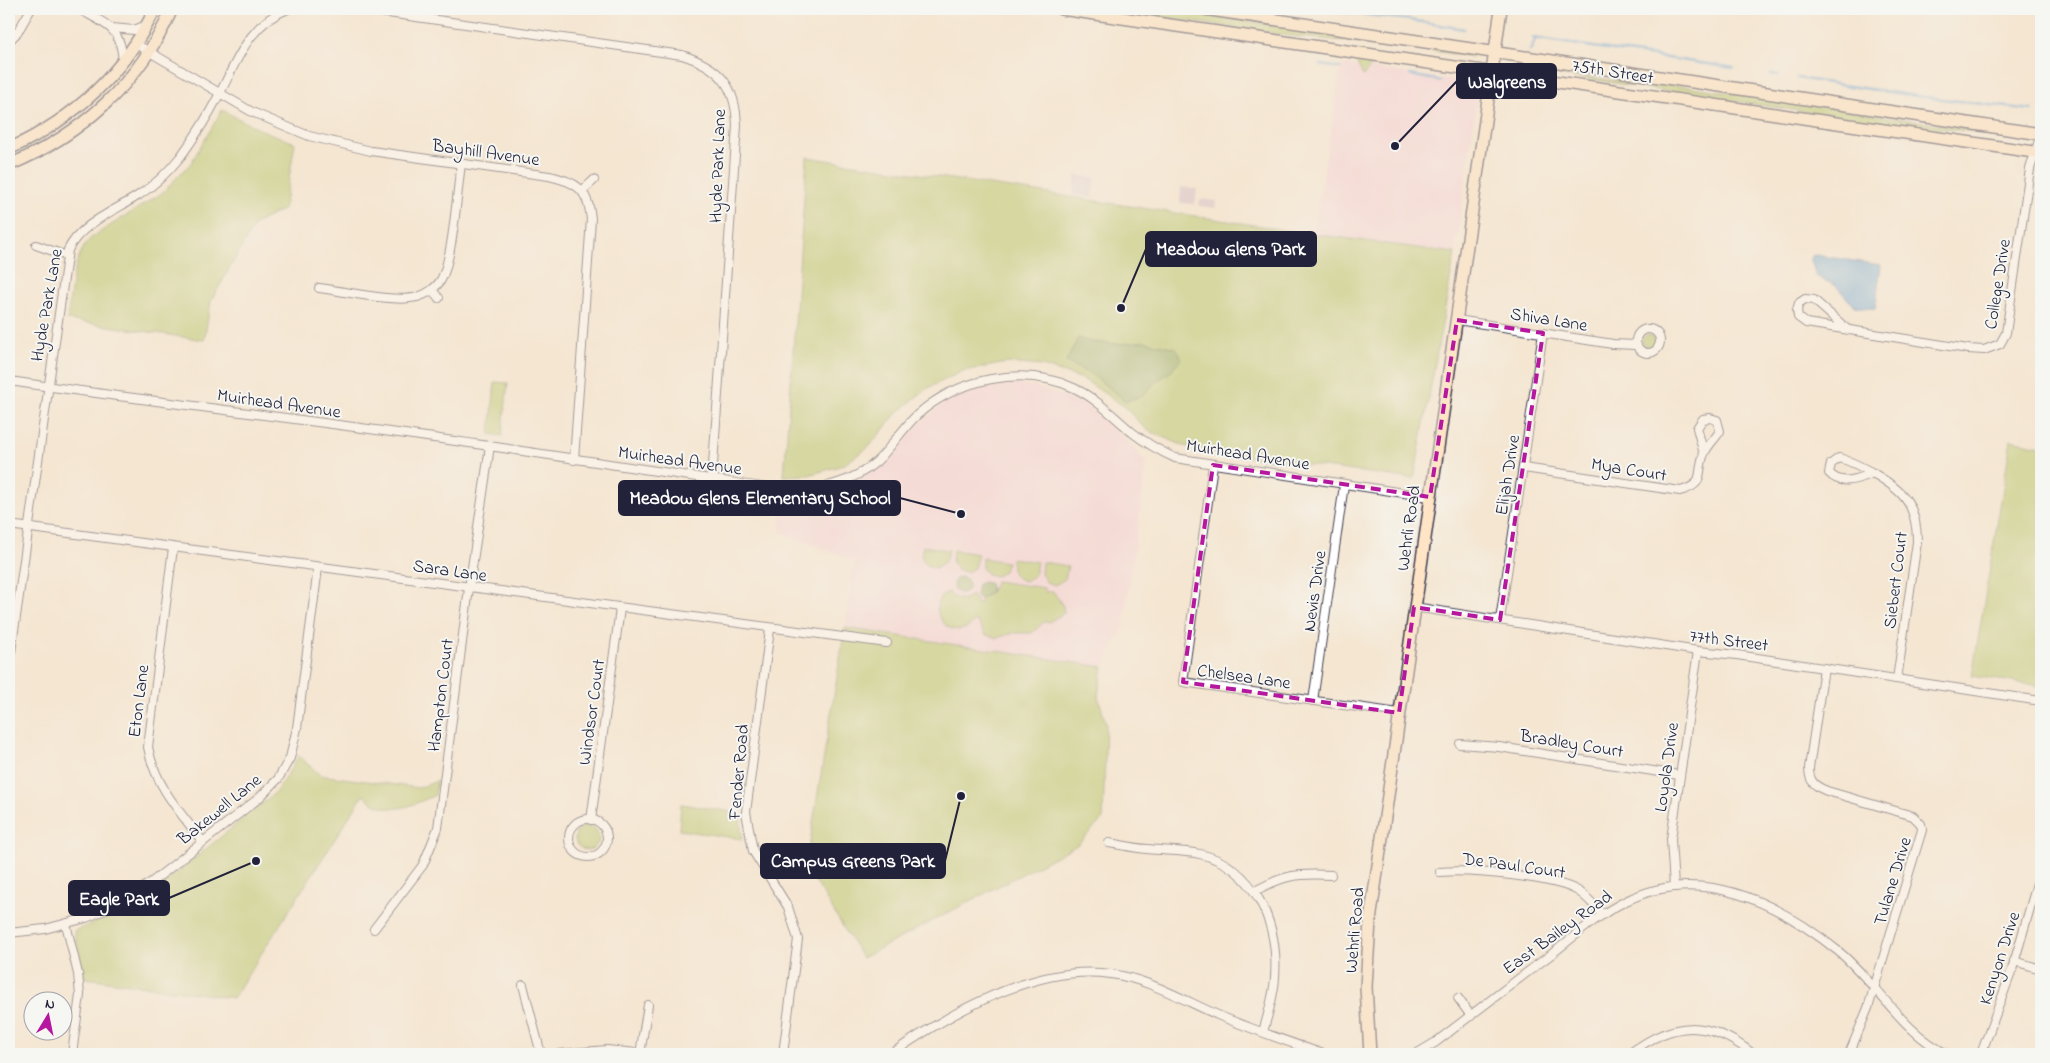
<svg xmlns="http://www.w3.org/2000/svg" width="2050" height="1063" font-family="'Indie Flower',sans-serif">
<rect width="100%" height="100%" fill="#f6f6f2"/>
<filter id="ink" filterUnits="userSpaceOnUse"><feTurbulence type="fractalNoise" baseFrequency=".02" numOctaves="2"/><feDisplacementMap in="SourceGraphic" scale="10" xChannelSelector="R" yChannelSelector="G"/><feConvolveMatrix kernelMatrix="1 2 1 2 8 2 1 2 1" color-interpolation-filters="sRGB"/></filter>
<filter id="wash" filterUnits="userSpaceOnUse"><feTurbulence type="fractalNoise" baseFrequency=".0096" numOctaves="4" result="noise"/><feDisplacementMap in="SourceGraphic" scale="20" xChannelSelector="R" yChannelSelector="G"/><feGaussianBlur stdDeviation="1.12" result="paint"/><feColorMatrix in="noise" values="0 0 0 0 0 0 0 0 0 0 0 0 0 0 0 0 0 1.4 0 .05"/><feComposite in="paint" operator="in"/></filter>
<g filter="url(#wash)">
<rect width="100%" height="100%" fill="#f4e6d1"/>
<!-- built -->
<g fill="#f5cfda">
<polygon points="1342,64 1479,84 1455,253 1313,234"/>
<polygon points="1014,384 1034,386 1078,401 1097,413 1125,438 1147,463 1123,628 1103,667 845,628 854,561 780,532 783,495 816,493 848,485 880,465 912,430 936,409 954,398 978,389"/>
</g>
<!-- industrial -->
<g fill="#d1bdcb">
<polygon points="1076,175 1096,178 1093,198 1073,195"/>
<polygon points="1181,187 1197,189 1195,204 1180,203"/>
<polygon points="1200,199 1216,201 1215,208 1199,206"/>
</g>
<!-- green -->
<g fill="#b4c669" stroke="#6b7452">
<polygon points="1102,9 1164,9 1473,54 1472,57 1469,56 1384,44 1298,37"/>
<polygon points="1356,61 1373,64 1363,76"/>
<polygon points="1514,65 1609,80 1692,87 2009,135 1873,122 1514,68"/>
<path d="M222,110L259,129L295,143L284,209L255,224L211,301L204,340L67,320C72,292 71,257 92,237L162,193L191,163Z"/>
<polygon points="807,157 1313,234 1455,253 1414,479 1218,453 1184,446 1147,430 1122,405 1083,379 1042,366 1007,363 963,371 926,389 896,414 869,447 843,465 809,475 784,476"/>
<circle cx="1648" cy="341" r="6"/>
<polygon points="495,382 508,383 502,436 490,434"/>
<polygon points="2011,440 2041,446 2041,686 1972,676"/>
<polygon points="923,546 949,550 945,562 935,568 926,565 921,556"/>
<polygon points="953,550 978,554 974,568 967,572 957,570 952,562"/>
<polygon points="982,558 1007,562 1004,571 997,576 987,574 982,568"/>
<path d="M1012,558L1037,562L1034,576L1025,581C1012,578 1011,570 1012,558Z"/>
<polygon points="1042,562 1068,566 1065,579 1055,585 1046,582 1041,573"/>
<path d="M996,581L1044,588L1045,592L1053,591L1063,606L1064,613L1049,622H1044L1032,633H1013L997,638L986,635L976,620C950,651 920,601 949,592C954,601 965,601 972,595L978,605L982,598L990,593Z"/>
<polygon points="845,628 1103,667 1098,696 1106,724 1103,819 1077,845 862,958 806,866"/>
<path d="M299,756L320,775L419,788L437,781L435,795C407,808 388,817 363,795L233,998L85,978L74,931L119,913L153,892L276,792Z"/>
<polygon points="681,804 740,813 742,839 679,830"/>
<circle cx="587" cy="838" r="12"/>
</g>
<!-- forest -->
<g fill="#8fab5d" stroke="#58664c">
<polygon points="1078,338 1091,342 1120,344 1144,341 1176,348 1182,358 1168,374 1155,382 1143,396 1125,401 1094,376 1066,362"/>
<circle cx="961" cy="585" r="8"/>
<polygon points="983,582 990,583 991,592 980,599 976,596 978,584"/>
</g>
<!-- water -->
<polygon fill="#63a3d6" stroke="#426288" points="1815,255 1881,265 1875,309 1854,306 1836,286 1816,276 1810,257"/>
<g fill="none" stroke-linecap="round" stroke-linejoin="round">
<!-- stream -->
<g stroke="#63a3d6" stroke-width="2.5">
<polyline points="1316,9 1410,20 1464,29"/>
<polyline points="1533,38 1734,68"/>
<polyline points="1530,51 1536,38"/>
<polyline points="1321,65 1340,68"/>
<polyline points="1771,74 1778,75"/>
<polyline points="1410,75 1441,81"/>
<polyline points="1797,78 1909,95 2032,110"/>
</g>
</g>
</g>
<g filter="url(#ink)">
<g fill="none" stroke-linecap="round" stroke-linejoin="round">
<defs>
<g id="street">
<path d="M79,9C107,25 121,27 123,62"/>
<path d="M360,9L682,55C720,67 736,86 737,126L712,479"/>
<polyline points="112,28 134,30 147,25"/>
<polyline points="9,41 17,33 31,9"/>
<path d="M136,44L252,112L309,136L371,151L549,176C577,182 588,189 591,219L574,460"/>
<polyline points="582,191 594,180"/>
<polyline points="36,245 67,256"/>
<path d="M319,288C344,291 394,303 417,297C426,295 436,288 441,280C453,258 457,191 461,164"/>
<polyline points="432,290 439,298"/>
<polyline points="1457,320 1613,344 1636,345"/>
<circle cx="1648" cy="341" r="12"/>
<polyline points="1848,330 1814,300 1805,299 1799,303 1797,310 1798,317 1806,323 1968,349 1984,350 2000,344 2006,333 2030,169 2041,134"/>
<path d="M9,381C169,404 329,422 489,446C560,456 632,468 703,478C732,482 761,488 789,490C820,491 853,482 876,462C891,448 902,429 917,415C957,379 1023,364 1074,388C1096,398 1114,417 1133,433C1146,443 1160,451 1175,458L1430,497"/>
<polyline points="1213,465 1183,682 1399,713"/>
<path d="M1524,468L1680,491C1707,484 1696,473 1704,454C1707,446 1716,438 1720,431L1717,420L1710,418L1703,419L1697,428L1704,454"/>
<path d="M1874,473C1859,478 1842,487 1829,473L1831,464L1839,458C1851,461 1860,466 1871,472C1903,490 1917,504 1917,542L1897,679"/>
<polyline points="9,525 887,643"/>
<path d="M173,548L148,747C155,786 180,812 203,842"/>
<polyline points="1414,607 1698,651 1737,655 2041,701"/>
<polyline points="1500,620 1543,333"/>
<polyline points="770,629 746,812 753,851 788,907 798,939 783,1054"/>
<path d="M9,666L68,250C81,223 115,211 139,195C155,185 169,171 181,156C195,137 208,116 219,95C237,61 249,23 288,9"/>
<path d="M1824,668L1809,768C1809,781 1814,786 1827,791L1913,816L1921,824L1922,830L1868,1008L1849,1054"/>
<polyline points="1313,701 1344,485"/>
<polyline points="1460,744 1499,747 1679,775"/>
<circle cx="588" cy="838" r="19"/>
<polyline points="591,820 620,609"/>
<path d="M1109,843C1122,845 1134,848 1147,849C1164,851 1183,850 1200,854C1255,867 1279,924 1275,977C1274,996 1268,1014 1263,1032"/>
<path d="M1440,872C1468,869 1555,877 1578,891C1588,897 1595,907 1603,915"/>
<polyline points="1674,887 1671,839 1698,651"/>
<path d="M1255,891C1284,875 1298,873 1331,875"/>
<polyline points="66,924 78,974 80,995 72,1054"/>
<polyline points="374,929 423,865 438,828 469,588 490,446"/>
<polyline points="9,933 45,929 86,918 126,900 157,878 259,798 278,779 290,758 297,728 318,568"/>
<polyline points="2014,961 2041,969"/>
<polyline points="523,985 541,1054"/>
<polyline points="1458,998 1471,1016"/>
<polyline points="559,1054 607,1050 646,1054"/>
<polyline points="640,1054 648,1005"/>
<path d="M891,1054C950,1013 1036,963 1111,974C1149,979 1185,1001 1220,1016C1254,1030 1289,1042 1323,1054"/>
<path d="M1416,1054L1436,1042C1475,1012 1514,982 1553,953C1576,935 1598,915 1624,902C1700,863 1777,902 1838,951C1877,983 1901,1031 1947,1054"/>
<path d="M1629,1054C1674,1020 1708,1019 1753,1054"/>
<polyline points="1981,1054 2012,970 2041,870"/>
</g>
<g id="secondary">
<polyline points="1061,9 2041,153"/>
<polyline points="1204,9 2041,134"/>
<path d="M9,149C74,119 124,74 155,9"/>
<path d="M9,165C82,135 140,82 172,9"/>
<polyline points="1370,1054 1366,987 1370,921 1501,9"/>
</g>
</defs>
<!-- street casing -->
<use href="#street" stroke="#423f52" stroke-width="10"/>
<!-- secondary casing -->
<use href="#secondary" stroke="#423f52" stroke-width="14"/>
<!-- street -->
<use href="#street" stroke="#fff" stroke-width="8"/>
<!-- secondary -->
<use href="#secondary" stroke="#ffe4c6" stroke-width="11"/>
</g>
</g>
<!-- marked area -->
<path d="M0 0H2050V1063H0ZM1457,320L1543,333L1500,620L1414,607L1399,713L1183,682L1213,465L1430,497Z" fill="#f4e6d1" fill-opacity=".55" fill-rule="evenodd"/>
<path fill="none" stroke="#b5179e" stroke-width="4" stroke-dasharray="10 6" stroke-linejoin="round" d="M1457,320L1543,333L1500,620L1414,607L1399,713L1183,682L1213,465L1430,497Z"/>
<g text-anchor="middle" stroke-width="4" stroke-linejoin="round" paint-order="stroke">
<!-- street labels -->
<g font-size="18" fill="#22223b" stroke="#f6f6f2">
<text transform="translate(1613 71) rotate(9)" y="6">75th Street</text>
<text transform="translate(486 152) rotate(8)" y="6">Bayhill Avenue</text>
<text transform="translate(717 166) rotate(-88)" y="6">Hyde Park Lane</text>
<text transform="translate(1997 284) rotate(-81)" y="6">College Drive</text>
<text transform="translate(46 305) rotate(-80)" y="6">Hyde Park Lane</text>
<text transform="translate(1549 319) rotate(9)" y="6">Shiva Lane</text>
<text transform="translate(279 403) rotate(8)" y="6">Muirhead Avenue</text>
<text transform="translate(1248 454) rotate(9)" y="6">Muirhead Avenue</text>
<text transform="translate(680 460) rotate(8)" y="6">Muirhead Avenue</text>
<text transform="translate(1629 469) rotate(9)" y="6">Mya Court</text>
<text transform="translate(1507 475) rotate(-81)" y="6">Elijah Drive</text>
<text transform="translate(1408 528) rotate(-82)" y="6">Wehrli Road</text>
<text transform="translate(450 570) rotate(8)" y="6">Sara Lane</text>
<text transform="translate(1895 580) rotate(-83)" y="6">Siebert Court</text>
<text transform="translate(1314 591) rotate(-82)" y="6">Nevis Drive</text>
<text transform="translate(1729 640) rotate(7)" y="6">77th Street</text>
<text transform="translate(1244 676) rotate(8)" y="6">Chelsea Lane</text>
<text transform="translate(440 695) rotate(-83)" y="6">Hampton Court</text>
<text transform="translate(138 701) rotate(-83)" y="6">Eton Lane</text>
<text transform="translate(591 712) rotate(-82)" y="6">Windsor Court</text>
<text transform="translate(1572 743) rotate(9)" y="6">Bradley Court</text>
<text transform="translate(1666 767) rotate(-82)" y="6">Loyola Drive</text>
<text transform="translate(738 772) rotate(-85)" y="6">Fender Road</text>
<text transform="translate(219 809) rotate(-39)" y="6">Bakewell Lane</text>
<text transform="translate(1514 865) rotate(8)" y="6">De Paul Court</text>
<text transform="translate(1892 881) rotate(-73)" y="6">Tulane Drive</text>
<text transform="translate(1354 930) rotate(-85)" y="6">Wehrli Road</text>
<text transform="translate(1557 932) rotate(-36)" y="6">East Bailey Road</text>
<text transform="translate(1999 958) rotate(-72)" y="6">Kenyon Drive</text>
</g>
</g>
<!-- callouts -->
<path fill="none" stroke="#22223b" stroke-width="2" d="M1395 146L1457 81M1121 308L1146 249M961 514L900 498M961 796L945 861M256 861L169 898"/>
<g fill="#22223b" stroke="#f6f6f2" stroke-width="2">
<circle cx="1395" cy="146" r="5"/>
<circle cx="1121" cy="308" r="5"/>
<circle cx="961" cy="514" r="5"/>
<circle cx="961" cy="796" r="5"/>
<circle cx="256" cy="861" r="5"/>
</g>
<g fill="#22223b" stroke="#22223b" stroke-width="2">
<rect x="1457" y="64" width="99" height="34" rx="5"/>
<rect x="1146" y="232" width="170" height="34" rx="5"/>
<rect x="619" y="481" width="281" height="34" rx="5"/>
<rect x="761" y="844" width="184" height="34" rx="5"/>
<rect x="69" y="881" width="100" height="34" rx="5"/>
</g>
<g font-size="19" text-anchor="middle" font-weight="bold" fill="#fff">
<text x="1507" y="88">Walgreens</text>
<text x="1231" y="255">Meadow Glens Park</text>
<text x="760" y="504">Meadow Glens Elementary School</text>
<text x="853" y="867">Campus Greens Park</text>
<text x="119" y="905">Eagle Park</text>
</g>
<!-- margin -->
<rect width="2050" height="1063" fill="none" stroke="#f6f6f2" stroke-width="30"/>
<!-- north arrow -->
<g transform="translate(48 1016) rotate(10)"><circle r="24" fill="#f6f6f2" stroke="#a1a1a9"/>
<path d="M0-4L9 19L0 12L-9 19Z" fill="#b5179e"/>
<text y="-8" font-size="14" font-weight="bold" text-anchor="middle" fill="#22223b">N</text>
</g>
</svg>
